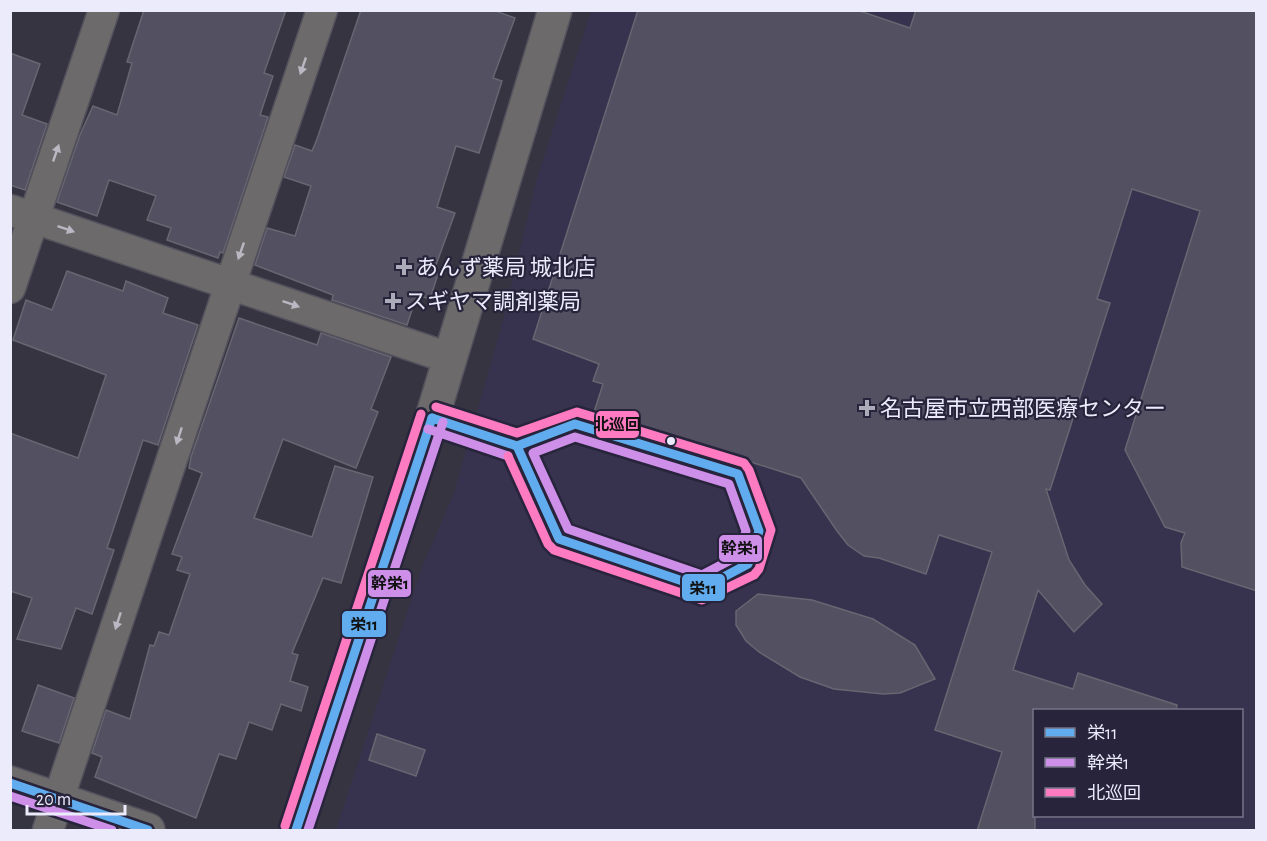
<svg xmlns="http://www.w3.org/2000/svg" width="1267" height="841" font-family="'Alegreya Sans','Noto Sans JP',sans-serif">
<rect width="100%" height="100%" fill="#353440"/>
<!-- built -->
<path fill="#37334f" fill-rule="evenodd" d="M591,11H1256V830H336L423,564L453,496L503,320L536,182ZM1034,710H1242V816H1034Z"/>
<!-- building -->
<g fill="#535062" stroke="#676671" stroke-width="1.5">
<polygon points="144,10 286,10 264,73 273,76 260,115 268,117 223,253 220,252 218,258 167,240 171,228 147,220 156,196 109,180 97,216 57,202 80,135 93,106 117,115 132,63 127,62"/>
<polygon points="361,10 493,10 515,18 493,78 502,81 479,153 456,146 437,207 455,213 433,273 438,274 430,299 417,295 407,325 332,300 333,295 255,265 267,228 295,236 311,186 284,177 295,145 312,151 317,139"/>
<polygon points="638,10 857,10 910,28 916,10 1257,10 1257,591 1182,567 1181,543 1185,533 1165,527 1125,450 1200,211 1132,189 1097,299 1110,303 1050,490 1046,489 1069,560 1085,585 1102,604 1074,632 1038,590 1013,670 1073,689 1078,673 1177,705 1176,711 1035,711 1035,831 977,831 1002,752 935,730 992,552 939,535 926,574 879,558 864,556 848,545 837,531 801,478 594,412 603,384 593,381 599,364 533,339"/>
<polygon points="10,53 40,64 22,115 47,124 25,190 10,185"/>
<polygon points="67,271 123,291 126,281 168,298 163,313 198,325 158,445 143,440 107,548 114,550 92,614 76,608 61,649 17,639 32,598 10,591 10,433 78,458 106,375 13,340 26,300 52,310"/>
<polygon points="239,318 317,345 321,333 391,357 371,409 378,412 356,468 283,439 254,518 312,537 335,466 373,477 341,583 323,578 292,653 298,655 290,681 308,687 301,711 281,704 272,730 249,722 236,759 219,754 196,818 95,777 102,757 92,753 106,710 130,719 150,645 154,646 159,632 169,635 190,574 177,570 182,557 172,554 202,473 189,468 191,457"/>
<polygon points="758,594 812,600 873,619 915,645 935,679 900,693 883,694 834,689 800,677 759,652 746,641 736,625 736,611"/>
<polygon points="38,685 74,698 59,743 22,731"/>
<polygon points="377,734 425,750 416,776 369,760"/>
</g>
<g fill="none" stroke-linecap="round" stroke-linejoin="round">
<defs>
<g id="minor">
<polyline points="10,210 449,358"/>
<polyline points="10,288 104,10"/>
<polyline points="48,830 322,10"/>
</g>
<g id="tertiary">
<polyline points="10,783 148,830"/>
<polyline points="296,830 432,418 555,10"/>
</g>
</defs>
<!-- minor casing -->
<use href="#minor" stroke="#53525d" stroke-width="33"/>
<!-- tertiary casing -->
<use href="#tertiary" stroke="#53525d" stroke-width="36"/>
<!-- minor -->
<use href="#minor" stroke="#6c6a6a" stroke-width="30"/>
<!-- tertiary -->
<use href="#tertiary" stroke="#6c6a6a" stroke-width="33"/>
<defs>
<g id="bus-1">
<polyline points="432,418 517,446"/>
<polygon points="575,424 738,474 759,531 748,564 703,588 559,539 517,446"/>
<polyline points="10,783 148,830"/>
<polyline points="296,830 432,418"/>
</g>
<g id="bus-2">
<polyline points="428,429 508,456"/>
<polygon points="575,437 729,484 746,531 738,556 702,575 568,529 533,453"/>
<polyline points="10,796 112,830"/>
<polyline points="308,830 443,422"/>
</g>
<g id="bus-3">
<polyline points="436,407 517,433 577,412 744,463 749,470 771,530 759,569 754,575 702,600 554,550 548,544 508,456"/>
<polyline points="285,826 421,414"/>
</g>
</defs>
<!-- bus-1 casing -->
<use href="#bus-1" stroke="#27243b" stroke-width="14"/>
<!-- bus-2 casing -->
<use href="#bus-2" stroke="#27243b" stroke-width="14"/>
<!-- bus-3 casing -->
<use href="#bus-3" stroke="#27243b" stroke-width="14"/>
<!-- bus-1 -->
<use href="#bus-1" stroke="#60acee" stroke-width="9"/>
<!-- bus-2 -->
<use href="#bus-2" stroke="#ce8fe9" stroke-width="9"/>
<!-- bus-3 -->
<use href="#bus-3" stroke="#fe7ac1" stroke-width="9"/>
</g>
<!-- one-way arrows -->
<defs><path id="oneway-solid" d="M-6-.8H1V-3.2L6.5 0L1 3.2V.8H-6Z" transform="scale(1.5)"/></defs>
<g fill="#b9b7c1">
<use href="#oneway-solid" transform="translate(303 66) rotate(109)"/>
<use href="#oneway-solid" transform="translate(56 153) rotate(-71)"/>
<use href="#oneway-solid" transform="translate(66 229) rotate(19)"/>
<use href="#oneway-solid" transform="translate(241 251) rotate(109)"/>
<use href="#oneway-solid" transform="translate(291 304) rotate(19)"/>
<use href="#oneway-solid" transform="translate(179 436) rotate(108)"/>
<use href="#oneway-solid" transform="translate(118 621) rotate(108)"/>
</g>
<!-- markers -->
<g fill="#acabba" stroke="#27243b" stroke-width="2">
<path d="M401 258h6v6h6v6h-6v6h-6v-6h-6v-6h6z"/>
<path d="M390 292h6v6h6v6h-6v6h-6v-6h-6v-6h6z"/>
<path d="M864 399h6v6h6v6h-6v6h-6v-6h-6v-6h6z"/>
</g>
<circle fill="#ecebfb" stroke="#27243b" stroke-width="2" cx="671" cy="441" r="5"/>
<g text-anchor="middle" stroke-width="4.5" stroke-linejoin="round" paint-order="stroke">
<!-- poi labels -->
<g font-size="22" fill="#ecebfb" stroke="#27243b" text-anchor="start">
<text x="416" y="275">あんず薬局 城北店</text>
<text x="405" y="309">スギヤマ調剤薬局</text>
<text x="880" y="416">名古屋市立西部医療センター</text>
</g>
</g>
<g stroke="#27243b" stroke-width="2">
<rect x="595" y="410" width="45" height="29" rx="6" fill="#fe7ac1"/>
<rect x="718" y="534" width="45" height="29" rx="6" fill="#ce8fe9"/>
<rect x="367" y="569" width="45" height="29" rx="6" fill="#ce8fe9"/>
<rect x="681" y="573" width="45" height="29" rx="6" fill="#60acee"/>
<rect x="341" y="610" width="46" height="28" rx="6" fill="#60acee"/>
</g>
<g font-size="16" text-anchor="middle" font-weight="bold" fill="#111">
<text x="617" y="430">北巡回</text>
<text x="740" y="554">幹栄1</text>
<text x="390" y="589">幹栄1</text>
<text x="703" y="594">栄11</text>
<text x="364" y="630">栄11</text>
</g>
<!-- border -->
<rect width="1267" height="841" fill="none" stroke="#ecebfb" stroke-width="24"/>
<!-- legend -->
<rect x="1033" y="709" width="210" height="108" fill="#27243b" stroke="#767488" stroke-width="1.5"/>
<rect x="1045" y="728" width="30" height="9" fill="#60acee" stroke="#767488" stroke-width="1.5"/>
<text x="1087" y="739" font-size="18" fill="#ecebfb">栄11</text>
<rect x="1045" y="758" width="30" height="9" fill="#ce8fe9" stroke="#767488" stroke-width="1.5"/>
<text x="1087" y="769" font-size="18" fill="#ecebfb">幹栄1</text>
<rect x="1045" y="788" width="30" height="9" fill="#fe7ac1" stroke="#767488" stroke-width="1.5"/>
<text x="1087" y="799" font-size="18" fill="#ecebfb">北巡回</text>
<!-- scale -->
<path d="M27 805v9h98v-9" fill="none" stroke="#ecebfb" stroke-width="3"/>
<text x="36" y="805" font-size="18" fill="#ecebfb" stroke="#27243b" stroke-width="4.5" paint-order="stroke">20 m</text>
</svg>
